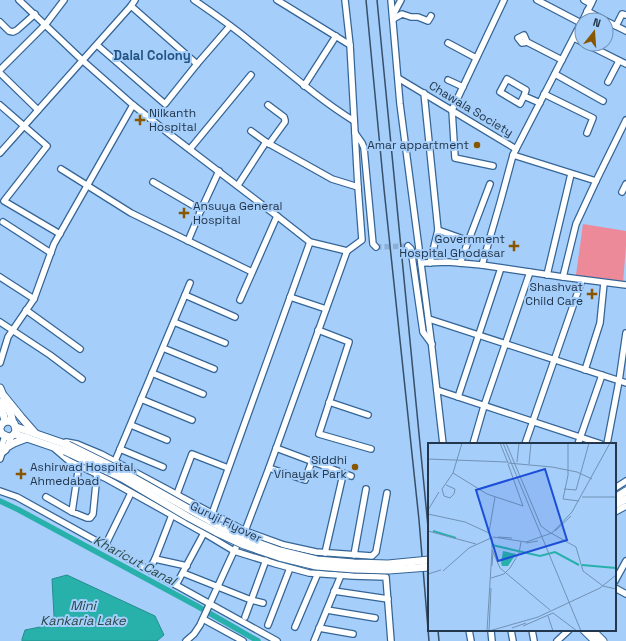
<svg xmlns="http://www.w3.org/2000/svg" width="626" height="641" font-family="'Space Grotesk',sans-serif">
<rect width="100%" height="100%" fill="#a5cefa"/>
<!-- green -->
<polygon fill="#ed8a9a" points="583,224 626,231 626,246 623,283 576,275"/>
<!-- water -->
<polygon fill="#28b0aa" stroke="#268c8e" points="67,575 155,616 164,635 157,641 22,641 22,639 25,630 45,626 54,616 52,579"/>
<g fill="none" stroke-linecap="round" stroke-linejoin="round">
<!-- canal -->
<polyline stroke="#28b0aa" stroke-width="5.5" points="0,501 19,510 197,606 258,641"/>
<!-- minor-tunnel -->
<polyline stroke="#8bb0d7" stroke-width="5.5" stroke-dasharray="5.5 3" stroke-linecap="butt" points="376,247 408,246"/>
<defs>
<g id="minor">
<polyline points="19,0 82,60 133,105 172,136 277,216 310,242 347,251 362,240 358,187 350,45 345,0"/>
<path d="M194,0C213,13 233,27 251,42C285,69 317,98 354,121"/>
<polyline points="277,0 350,45"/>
<polyline points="391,0 400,104 431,340 443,444"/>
<polyline points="537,0 581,23"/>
<polyline points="584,0 591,4"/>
<polyline points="131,6 197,64"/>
<polyline points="587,11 604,20"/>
<polyline points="393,15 401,0"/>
<polyline points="393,19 402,14 411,17 418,17 428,21 431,16"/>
<polyline points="583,20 593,0"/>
<polyline points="606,21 626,31"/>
<polyline points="0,22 9,31 13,32 17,30 35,14"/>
<polyline points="616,26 622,14 626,15"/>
<polyline points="574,38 582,42"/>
<polyline points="527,42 524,35 518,38 522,43 527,42 562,60"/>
<polyline points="448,43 476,58"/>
<polyline points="586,44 626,64"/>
<polyline points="97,45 165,104 197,64 230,26"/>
<polyline points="0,70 45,25 64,0"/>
<polyline points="0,73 38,110"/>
<polyline points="555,74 603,101"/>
<polyline points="398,78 516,149 513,155 596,181 576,224 563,277"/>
<polyline points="448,80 463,87"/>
<polyline points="608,82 619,61"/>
<polyline points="304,86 336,36"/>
<polyline points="424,93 438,230 430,263"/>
<polyline points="544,94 593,118 587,133"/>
<polyline points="524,96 526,90 507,79 500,92 520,104 524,96 540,103"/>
<polyline points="0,105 47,146 4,201 60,234"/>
<polyline points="268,105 284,117 285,120 285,122 269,144"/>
<polyline points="251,131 266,142 332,179 358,187"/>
<polyline points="355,133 362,143 364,148 373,244 376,247"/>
<polyline points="190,149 251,75"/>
<polyline points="516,149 582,21"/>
<polyline points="0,153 131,6 135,0"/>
<polyline points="493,166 455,158 452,110 504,0"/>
<polyline points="61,169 131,213 252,272"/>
<polyline points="596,181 626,120"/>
<polyline points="153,182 201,210"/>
<polyline points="238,185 266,142"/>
<polyline points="622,192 626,184"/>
<polyline points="3,222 51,253"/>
<polyline points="438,230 469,241"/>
<polyline points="188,241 201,210 219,171"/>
<polyline points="408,246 411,249 423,332 432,344"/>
<polyline points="422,263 448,262 482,265 563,277 626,285"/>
<polyline points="460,263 490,184"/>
<polyline points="482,265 500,203 513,155"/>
<polyline points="547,275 571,174"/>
<polyline points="0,277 34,299"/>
<polyline points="185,295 190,283"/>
<polyline points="290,297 326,309"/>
<polyline points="240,300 277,216"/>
<polyline points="26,310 80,349"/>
<polyline points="429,319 626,383"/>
<polyline points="0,322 50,355 82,379"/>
<polyline points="174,322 225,343"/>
<polyline points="318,330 349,342 319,434 371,449"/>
<polyline points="163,348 214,369"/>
<polyline points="0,363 8,337 34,299 54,244 133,105"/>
<polyline points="585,370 600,323 604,283"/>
<polyline points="152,373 203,394"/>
<polyline points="437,390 601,444"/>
<polyline points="458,397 501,268"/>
<polyline points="141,399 192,420"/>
<polyline points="329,402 368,415"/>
<polyline points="131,425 167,440"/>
<polyline points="66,442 77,444 101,454 245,531 284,545 316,552 372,556 376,552 387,493"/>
<polyline points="473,444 484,406 530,272"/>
<polyline points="525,444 582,280"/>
<polyline points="578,444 602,375"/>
<polyline points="607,444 619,381 626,333"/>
<polyline points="276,448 351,476"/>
<polyline points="55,449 69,461 107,479 204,533 234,551 276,564 309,573 353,576 386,577 391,641"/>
<polyline points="120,449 163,467"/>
<polyline points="2,453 1,448 5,436"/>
<polyline points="0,459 2,453 6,450 11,437"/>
<polyline points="115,461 185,295 235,317"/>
<polyline points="79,465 72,512 87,518 90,518 93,514 97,474"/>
<polyline points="269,468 305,480 312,461"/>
<polyline points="615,488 626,481"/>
<polyline points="0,491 17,497 277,641"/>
<polyline points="177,494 192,454 228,468"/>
<polyline points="46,497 72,512"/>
<polyline points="615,512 626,506"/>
<polyline points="212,514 310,242"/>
<polyline points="172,515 155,559 187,566"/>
<polyline points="105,546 131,493"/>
<polyline points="325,553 342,479"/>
<polyline points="354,555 366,489"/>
<polyline points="149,570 155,559"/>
<polyline points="183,573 251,600 263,603"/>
<polyline points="615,581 626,561"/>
<polyline points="176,585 204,533"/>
<polyline points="615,588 626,594"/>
<polyline points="334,591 388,599"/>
<polyline points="327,610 375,618"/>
<polyline points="245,617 266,560"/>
<polyline points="203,619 243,641"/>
<polyline points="268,625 290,568"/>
<polyline points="295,627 318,573"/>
<polyline points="319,628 353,634"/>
<polyline points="469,630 471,641"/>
<polyline points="511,630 513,641"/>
<polyline points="532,630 534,641"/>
<polyline points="491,631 492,641"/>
<polyline points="186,641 194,634 200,625 234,551 245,531 269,468 347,251"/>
<polyline points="314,641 341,575"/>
<polyline points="557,641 569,630"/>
</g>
<g id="major">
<polyline points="0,388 11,415 13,423"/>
<polyline points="4,396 21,417 35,433"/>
<polyline points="0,402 5,421"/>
<polyline points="16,427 68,445"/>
<path d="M0,428C1,424 4,421 9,421L14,423L16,430C15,434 12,437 8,437L2,434L0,430"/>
<polyline points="15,434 65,451"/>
<polyline points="7,447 14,443 27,438"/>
<polyline points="615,498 626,491"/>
<polyline points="615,505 626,499"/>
<polyline points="584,630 595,641"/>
<polyline points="592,630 603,641"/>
</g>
</defs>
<!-- minor casing -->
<use href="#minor" stroke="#346596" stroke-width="8"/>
<!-- major casing -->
<use href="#major" stroke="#346596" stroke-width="9"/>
<!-- minor -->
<use href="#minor" stroke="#fff" stroke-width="5.5"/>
<!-- major -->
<use href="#major" stroke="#fff" stroke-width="7"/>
<!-- rail -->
<g stroke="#374f68" stroke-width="1.5">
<polyline points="366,0 384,189 419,520 429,641"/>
<polyline points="377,0 429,537"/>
<polyline points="438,630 439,641"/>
</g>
<defs>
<g id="major-bridge">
<polyline points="68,445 125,473 219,526 246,539 280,551 317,560 354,563 388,564 429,560"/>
<polyline points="65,451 122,478 188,517 216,532 244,545 279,557 316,566 354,569 389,570 429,567"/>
</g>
</defs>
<!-- major-bridge casing -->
<use href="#major-bridge" stroke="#346596" stroke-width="9" stroke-linecap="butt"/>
<!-- major-bridge -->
<use href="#major-bridge" stroke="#fff" stroke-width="7"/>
</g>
<!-- markers -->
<g fill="#895600" stroke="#a5cefa" stroke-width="1.5">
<path d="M138 114h4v4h4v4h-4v4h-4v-4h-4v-4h4z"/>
<circle cx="477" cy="145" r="4"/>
<path d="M182 207h4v4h4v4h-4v4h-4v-4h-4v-4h4z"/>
<path d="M512 240h4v4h4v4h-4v4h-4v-4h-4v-4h4z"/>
<path d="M590 288h4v4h4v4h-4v4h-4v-4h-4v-4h4z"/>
<circle cx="355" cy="467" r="4"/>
<path d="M19 468h4v4h4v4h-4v4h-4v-4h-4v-4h4z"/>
</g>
<g text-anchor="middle" stroke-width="4" stroke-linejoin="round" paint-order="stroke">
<!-- street labels -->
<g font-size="12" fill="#22374d" stroke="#a5cefa">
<text transform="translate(471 109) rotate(31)" y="4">Chawala Society</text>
<text transform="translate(226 522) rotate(26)" y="4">Guruji Flyover</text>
</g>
<!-- poi labels -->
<g font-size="12" fill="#22374d" stroke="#a5cefa" text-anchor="end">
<text x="149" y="117" text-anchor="start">Nilkanth<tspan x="149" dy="14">Hospital</tspan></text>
<text x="469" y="149">Amar appartment</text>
<text x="193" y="210" text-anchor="start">Ansuya General<tspan x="193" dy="14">Hospital</tspan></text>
<text x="505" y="243">Government<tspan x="505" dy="14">Hospital Ghodasar</tspan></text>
<text x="583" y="291">Shashvat<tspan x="583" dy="14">Child Care</tspan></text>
<text x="347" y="464">Siddhi<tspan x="347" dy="14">Vinayak Park</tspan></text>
<text x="30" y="471" text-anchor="start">Ashirwad Hospital,<tspan x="30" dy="14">Ahmedabad</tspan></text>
</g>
<!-- neighbourhood labels -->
<g font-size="13" font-weight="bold" fill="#225382" stroke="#a5cefa">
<text x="152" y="60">Dalal Colony</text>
</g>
<!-- water labels -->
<g font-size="13" font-style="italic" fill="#2a4644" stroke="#a5cefa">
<text transform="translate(135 560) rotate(28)" y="5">Kharicut Canal</text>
<text x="83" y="610">Mini<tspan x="83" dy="15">Kankaria Lake</tspan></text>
</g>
</g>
<!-- overview -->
<g transform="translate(428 443)">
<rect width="188" height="188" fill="#a5cefa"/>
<path d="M75,108L88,111L80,123H74L73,120Z" fill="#28b0aa"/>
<path fill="none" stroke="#28b0aa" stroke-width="2" d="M5,88L28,95M64,102L112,113L127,109L151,122M154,122L188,125"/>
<path fill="none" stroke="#7192b5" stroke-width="1" d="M72,0L80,20L124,24L149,29L164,36M75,0L153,188M78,0L113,83L121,89M140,0V32L135,56L151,58M0,16L79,19M89,19L91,0M101,21L103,0M25,30L59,51L95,63L80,21M18,42L27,46L26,51L22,55L16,53L14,46L25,30L34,0M136,46L148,47L161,0M154,54H188M0,67L11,49M0,71L37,79L61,90L64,95M0,88L48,101M127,88L143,73M61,89L67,54M121,89L148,104L155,128L175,143L188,146M65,94L98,99L124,90L144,69L182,0M70,94L84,95M64,95V107L72,125L122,167M98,100L110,98M64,123L65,108M15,128L41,105L63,95M0,131L13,127M63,135L76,131L82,125L91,110L93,99M125,170L149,188M120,173L125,188M95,183L125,170M84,185L98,180M59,188L64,107M61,188L63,145M61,188L110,174L172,145L188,132"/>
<path fill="#1d4ed8" fill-opacity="0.15" stroke="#1d4ed8" stroke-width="2" d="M117,26L139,97L70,118L48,47Z"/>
<rect width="188" height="188" fill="none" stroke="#22374d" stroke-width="2"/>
</g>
<!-- north arrow -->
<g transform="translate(594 32) rotate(17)"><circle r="19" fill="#a5cefa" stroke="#7192b5"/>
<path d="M0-3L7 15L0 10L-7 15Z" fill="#895600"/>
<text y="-6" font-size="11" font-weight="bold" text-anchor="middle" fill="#22374d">N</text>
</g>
</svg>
